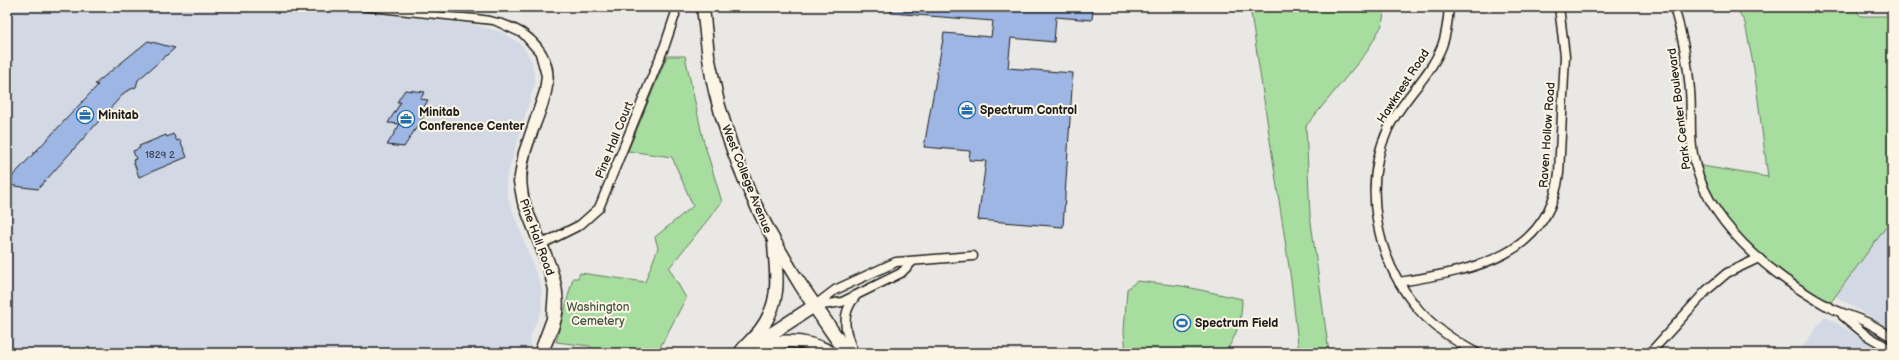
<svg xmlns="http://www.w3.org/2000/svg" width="1899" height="360" font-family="'Balsamiq Sans',sans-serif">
<rect width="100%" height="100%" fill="#e9e8e5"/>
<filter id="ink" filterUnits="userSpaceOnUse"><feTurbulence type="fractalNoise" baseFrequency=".025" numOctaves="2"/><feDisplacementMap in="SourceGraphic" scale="8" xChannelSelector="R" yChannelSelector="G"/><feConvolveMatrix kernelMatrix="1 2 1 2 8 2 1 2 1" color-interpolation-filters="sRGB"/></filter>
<g filter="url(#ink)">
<!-- built -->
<g fill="#d2d9e4">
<polygon points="7,7 383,7 383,15 470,24 502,32 522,45 532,61 535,83 506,179 508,198 541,286 542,309 531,335 529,349 524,349 522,353 7,353"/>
<polygon points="1892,205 1892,330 1825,290"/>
<polygon points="1825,316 1885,353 1798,353"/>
</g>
<!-- green -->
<g fill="#a8dda0" stroke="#627c5e">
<polygon points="1250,7 1385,7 1382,25 1366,53 1306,126 1310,215 1329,353 1299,353 1291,280"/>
<polygon points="1736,7 1859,7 1857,12 1861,16 1892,16 1892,219 1828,306 1769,266 1720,214 1696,165 1768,177 1754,69 1745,23"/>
<polygon points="667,56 685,56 703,139 722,202 669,268 686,298 657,353 595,353 590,346 556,342 573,278 578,278 580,273 645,282 658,248 655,237 693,206 672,157 628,151"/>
<path d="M1137,281L1182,286L1242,299C1242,321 1237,333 1226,352L1126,353L1124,331L1127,289Z"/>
</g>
<!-- building -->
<g fill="#9db6e3" stroke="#1c1c1c">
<polygon points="891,7 1093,7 1092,20 1056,17 1054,42 1011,38 1008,68 1073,73 1063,227 978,220 986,161 969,160 970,151 924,147 944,33 991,37 993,21 891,13"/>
<polygon points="148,41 175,48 138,80 136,87 125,92 38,189 7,185 7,182 98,85 95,84"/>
<polygon points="405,90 425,92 420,99 428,100 420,114 425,114 404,147 387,145 400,124 388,123 401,102 397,102"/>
<polygon points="173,134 177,141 180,140 187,157 139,177 133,160 136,159 133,151 140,148 139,146 166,135 167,137"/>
</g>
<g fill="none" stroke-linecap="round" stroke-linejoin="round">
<defs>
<g id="street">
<path d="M1449,7C1448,20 1447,33 1442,46C1430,77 1402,99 1388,129C1361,188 1377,262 1419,310C1435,328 1456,342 1477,353"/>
<path d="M1674,7C1682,34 1688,62 1690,90C1692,111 1689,133 1693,154C1705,222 1770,274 1827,306C1839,313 1853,316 1866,322C1875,326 1883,332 1892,337"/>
<polyline points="540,245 580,225 599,208 665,45 675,15"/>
<path d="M1399,282C1470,270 1549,259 1559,173L1565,56L1559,7"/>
<polyline points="814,306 835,290 896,262 973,256"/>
<polyline points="816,306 842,302 901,273 912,262"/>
<polyline points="1843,316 1866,335 1892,350"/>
<path d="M854,353C845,333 840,315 855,297"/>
<polyline points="1650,353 1707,290 1727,273 1759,258"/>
</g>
<g id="secondary">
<path d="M355,7C385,7 415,9 446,13C461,14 478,14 494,18C530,25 560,53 551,92C544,124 522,156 527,189C528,203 535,216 541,229C552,257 568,287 561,319C558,331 552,342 548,353H534L547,318L549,290L543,267L518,203L514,182L519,152L540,91L542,76L536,54L521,37L493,24L360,10Z"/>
<path d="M774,239L778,240L780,244C783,278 787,298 769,328L809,302L814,300L819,302L821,306L819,310L779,336C800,334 818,338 837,349L839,353H820L811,349L789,347L759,353H733C738,343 748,336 755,327C776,299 770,276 768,244L770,240Z"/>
</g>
<path id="primary" d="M697,7H709L714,55L724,102L738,147L755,191L775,230L798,270L855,353H839C784,276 736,195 712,103C703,72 701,39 697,7Z"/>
</defs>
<!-- street casing -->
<use href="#street" stroke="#1c1c1c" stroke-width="11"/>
<!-- secondary casing -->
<use href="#secondary" stroke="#1c1c1c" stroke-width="3"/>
<!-- primary casing -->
<use href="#primary" stroke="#1c1c1c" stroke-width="3"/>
<!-- street -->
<use href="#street" stroke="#fcf5e5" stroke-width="8"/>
<!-- secondary -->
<use href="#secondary" fill="#fcf5e5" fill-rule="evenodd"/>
<!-- primary -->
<use href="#primary" fill="#fcf5e5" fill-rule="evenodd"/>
</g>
</g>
<!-- icons -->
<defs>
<symbol id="office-ring" viewBox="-11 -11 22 22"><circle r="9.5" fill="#fcf5e5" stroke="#1f6fb2" stroke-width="1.5"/><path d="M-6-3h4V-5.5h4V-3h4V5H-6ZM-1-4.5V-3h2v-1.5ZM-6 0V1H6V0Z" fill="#1f6fb2"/></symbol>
<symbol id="stadium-ring" viewBox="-11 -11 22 22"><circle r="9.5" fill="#fcf5e5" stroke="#1f6fb2" stroke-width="1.5"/><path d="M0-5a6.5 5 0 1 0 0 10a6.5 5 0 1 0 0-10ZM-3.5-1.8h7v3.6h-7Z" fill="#1f6fb2"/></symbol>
</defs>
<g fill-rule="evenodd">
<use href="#office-ring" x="957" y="100" width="20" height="20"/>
<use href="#office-ring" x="75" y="105" width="20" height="20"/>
<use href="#office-ring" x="396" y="109" width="20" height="20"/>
<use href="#stadium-ring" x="1172" y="313" width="20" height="20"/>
</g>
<g text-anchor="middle" stroke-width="4" stroke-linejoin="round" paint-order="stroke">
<!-- number labels -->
<g font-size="10" fill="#3c424e">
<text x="160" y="158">1829 2</text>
</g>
<!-- street labels -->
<g font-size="12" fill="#1c1c1c" stroke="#fcf5e5">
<text transform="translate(1403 86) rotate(-57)" y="4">Hawknest Road</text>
<text transform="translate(1679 109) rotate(-97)" y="4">Park Center Boulevard</text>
<text transform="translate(1547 135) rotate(-86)" y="4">Raven Hollow Road</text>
<text transform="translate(614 140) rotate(-68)" y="4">Pine Hall Court</text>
<text transform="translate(747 179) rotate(68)" y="4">West College Avenue</text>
<text transform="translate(537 237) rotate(70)" y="4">Pine Hall Road</text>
</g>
<!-- poi labels -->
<g font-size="12" font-weight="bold" fill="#1c1c1c" stroke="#fcf5e5" text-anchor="start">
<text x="980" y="114">Spectrum Control</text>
<text x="419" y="116">Minitab<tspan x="419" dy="14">Conference Center</tspan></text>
<text x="98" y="119">Minitab</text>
<text x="1195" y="327">Spectrum Field</text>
</g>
<!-- park labels -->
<g font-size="12" fill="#465644" stroke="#fcf5e5">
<text x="598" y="311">Washington<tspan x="598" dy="14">Cemetery</tspan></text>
</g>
</g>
<!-- margin -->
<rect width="1899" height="360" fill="none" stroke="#fcf5e5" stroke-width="24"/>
<rect x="12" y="12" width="1875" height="336" fill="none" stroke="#1c1c1c" stroke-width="1.5" filter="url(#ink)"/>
</svg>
